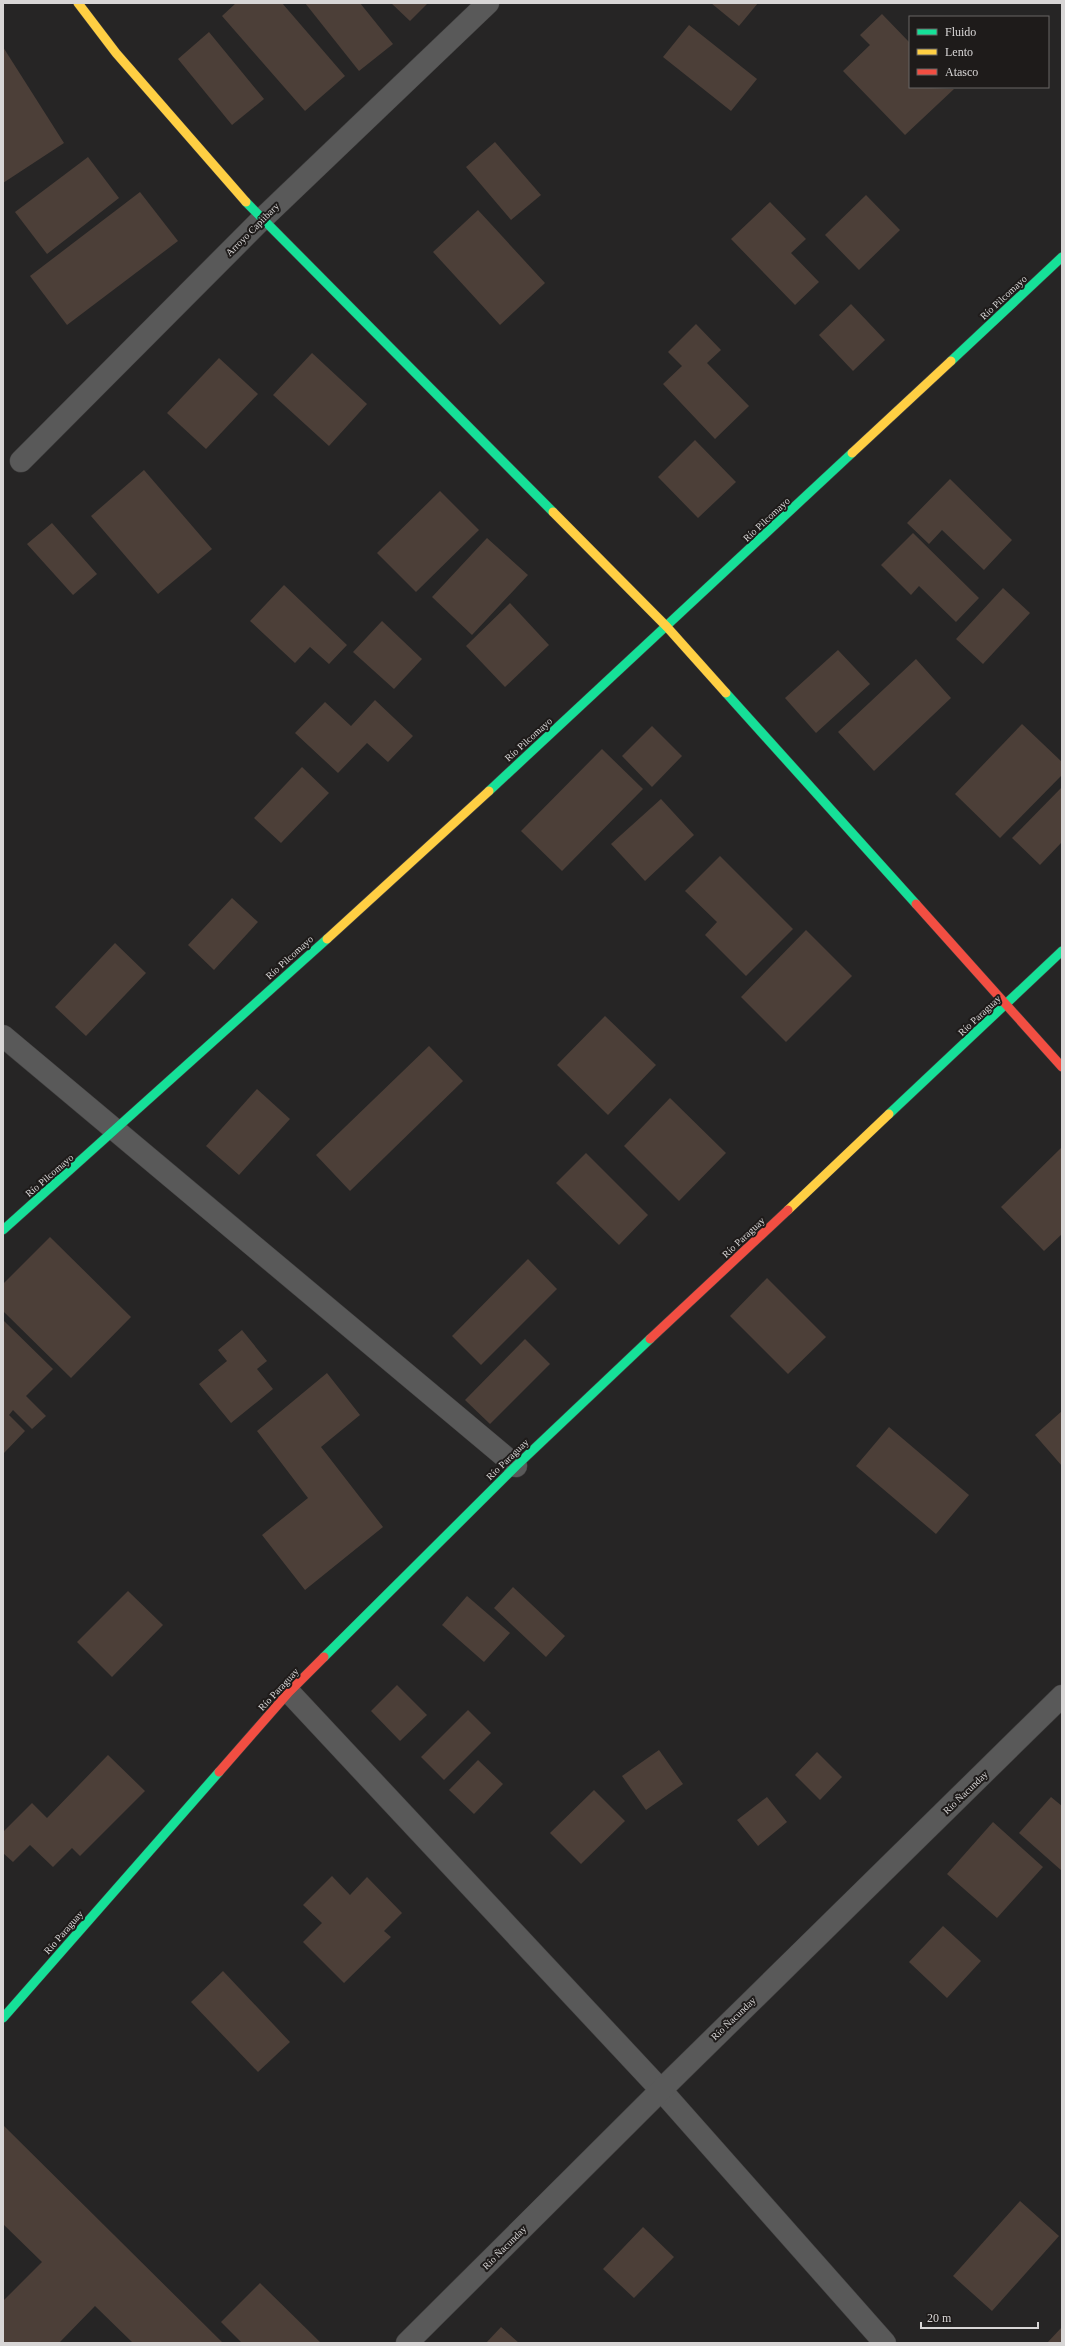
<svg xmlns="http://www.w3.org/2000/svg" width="1065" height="2346" font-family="'Times New Roman',serif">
<rect width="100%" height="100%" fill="#262525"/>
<!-- building -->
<g fill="#4c3f38">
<polygon points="236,3 282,3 345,76 305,111 222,16"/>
<polygon points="305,3 360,3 393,44 359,71"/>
<polygon points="391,3 428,3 410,21"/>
<polygon points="711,3 758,3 739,26"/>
<polygon points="882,14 910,43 910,87 954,89 905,135 843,71 870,45 860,35"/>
<polygon points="689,25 757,79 731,111 663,57"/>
<polygon points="209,32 264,99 232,125 178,59"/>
<polygon points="3,47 64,143 3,183"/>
<polygon points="495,142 541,195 511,220 466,167"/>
<polygon points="88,157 119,198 47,254 15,212"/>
<polygon points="140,192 178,241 67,325 30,276"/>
<polygon points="866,195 900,230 859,270 825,235"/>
<polygon points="770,202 806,239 791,253 819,282 795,305 731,239"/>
<polygon points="478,210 545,283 500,325 433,252"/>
<polygon points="851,304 885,340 853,371 819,335"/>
<polygon points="696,324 721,350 707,363 749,406 715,439 663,384 682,366 668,352"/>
<polygon points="312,353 367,404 329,446 273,395"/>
<polygon points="219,358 258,394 206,449 167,413"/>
<polygon points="695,440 736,482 698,518 658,477"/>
<polygon points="144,470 212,549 158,594 91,516"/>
<polygon points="950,479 1012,540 984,570 942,530 929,544 907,523"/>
<polygon points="440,491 479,530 416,592 377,553"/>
<polygon points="52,523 97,574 73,595 27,544"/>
<polygon points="913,533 979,598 956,622 919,586 911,595 881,565"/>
<polygon points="487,538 528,575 472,635 432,597"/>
<polygon points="284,585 347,645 329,664 310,647 295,663 250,621"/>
<polygon points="1003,588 1030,613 983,664 956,639"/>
<polygon points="510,603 549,645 505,687 466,646"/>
<polygon points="382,621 422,659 394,689 353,652"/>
<polygon points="838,650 870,684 816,733 785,698"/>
<polygon points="916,659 951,698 874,771 838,732"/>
<polygon points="375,700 413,736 388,762 367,743 338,773 295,733 325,702 351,726"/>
<polygon points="1022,724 1062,762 1062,775 1000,838 955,794"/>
<polygon points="652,726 682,756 652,787 622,756"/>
<polygon points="602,749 643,789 562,871 521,831"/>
<polygon points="302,767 329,793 281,843 254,818"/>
<polygon points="1062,787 1062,842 1040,865 1012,838"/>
<polygon points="661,799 694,835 645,881 611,844"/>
<polygon points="720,856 793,929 746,976 705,935 717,922 685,891"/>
<polygon points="232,898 258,922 214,970 188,945"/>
<polygon points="806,930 852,976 786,1042 741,997"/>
<polygon points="115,943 146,973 86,1036 55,1007"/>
<polygon points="605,1016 656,1065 608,1115 557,1065"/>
<polygon points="429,1046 463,1081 350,1191 316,1155"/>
<polygon points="257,1089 290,1119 239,1175 206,1146"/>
<polygon points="670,1098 726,1153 679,1201 624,1146"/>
<polygon points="1061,1148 1062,1234 1044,1251 1001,1207"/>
<polygon points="586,1153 648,1215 619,1245 556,1183"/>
<polygon points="50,1237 131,1317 71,1378 3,1311 3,1284"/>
<polygon points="528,1259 557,1289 481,1365 452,1336"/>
<polygon points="767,1278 826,1337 788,1374 730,1316"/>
<polygon points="3,1320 53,1369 26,1396 46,1416 32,1429 13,1410 9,1415 25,1431 4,1453"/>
<polygon points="242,1330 267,1361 257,1369 273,1389 231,1423 199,1384 227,1361 218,1350"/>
<polygon points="525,1339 550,1364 490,1424 465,1400"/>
<polygon points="327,1373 360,1415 321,1447 383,1527 305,1590 262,1535 308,1498 257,1431"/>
<polygon points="1062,1411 1062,1466 1035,1435"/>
<polygon points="889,1427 969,1495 936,1534 856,1466"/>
<polygon points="513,1587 565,1636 546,1657 494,1608"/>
<polygon points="128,1591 163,1625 112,1677 77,1642"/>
<polygon points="467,1596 510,1633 484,1662 442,1625"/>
<polygon points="397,1685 427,1715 400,1741 371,1711"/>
<polygon points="468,1710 491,1733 444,1780 421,1757"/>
<polygon points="659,1750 683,1784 646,1810 622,1776"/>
<polygon points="817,1752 842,1777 820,1800 795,1775"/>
<polygon points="108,1755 145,1791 80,1856 72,1848 53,1867 30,1845 13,1862 3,1853 3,1832 32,1803 47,1818"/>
<polygon points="478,1760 503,1784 474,1814 449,1790"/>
<polygon points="594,1790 625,1821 581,1864 550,1833"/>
<polygon points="767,1797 787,1822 758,1846 737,1820"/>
<polygon points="1051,1797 1062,1806 1062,1871 1019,1833"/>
<polygon points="993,1822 1043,1867 997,1918 947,1874"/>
<polygon points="332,1876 350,1895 367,1877 402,1913 384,1931 391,1937 344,1983 303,1942 322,1923 303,1905"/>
<polygon points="943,1926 981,1961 947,1998 909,1962"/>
<polygon points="223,1971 290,2042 258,2072 191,2002"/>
<polygon points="3,2125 223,2343 133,2343 95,2306 59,2343 3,2343 3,2301 42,2262 3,2224"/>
<polygon points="1020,2201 1059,2236 992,2311 953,2276"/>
<polygon points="643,2227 674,2257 634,2298 603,2269"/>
<polygon points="260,2283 321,2343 242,2343 221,2322"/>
<polygon points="501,2327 519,2343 486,2343"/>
<polygon points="1062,2327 1062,2343 1047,2343"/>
</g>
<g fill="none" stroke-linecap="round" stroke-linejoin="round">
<defs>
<g id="street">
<polyline points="21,461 261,220 488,3"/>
<polyline points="3,1036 516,1466"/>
<polyline points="289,1692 661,2090 885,2343"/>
<polyline points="407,2343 661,2090 1062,1696"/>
</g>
<g id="fast">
<polyline points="246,202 553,512"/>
<polyline points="951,361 1062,257"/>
<polyline points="726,693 916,904"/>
<polyline points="489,791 852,453"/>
<polyline points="889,1114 1062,951"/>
<polyline points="3,1230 327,939"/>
<polyline points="324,1657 516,1466 650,1339"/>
<polyline points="3,2018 219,1772"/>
</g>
<g id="slow">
<polyline points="78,3 116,53 246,202"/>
<polyline points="852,453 951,361"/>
<polyline points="553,512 667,627 726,693"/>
<polyline points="327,939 489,791"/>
<polyline points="788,1210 889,1114"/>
</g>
<g id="jam">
<polyline points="916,904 1062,1067"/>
<polyline points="650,1339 788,1210"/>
<polyline points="219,1772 289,1692 324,1657"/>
</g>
</defs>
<!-- street casing -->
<use href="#street" stroke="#424141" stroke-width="23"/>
<!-- fast casing -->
<use href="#fast" stroke="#424141" stroke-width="10"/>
<!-- slow casing -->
<use href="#slow" stroke="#424141" stroke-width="10"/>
<!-- jam casing -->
<use href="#jam" stroke="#424141" stroke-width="10"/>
<!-- street -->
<use href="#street" stroke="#595959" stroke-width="22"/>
<!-- fast -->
<use href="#fast" stroke="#16e098" stroke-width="9"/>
<!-- slow -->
<use href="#slow" stroke="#ffcf43" stroke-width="9"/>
<!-- jam -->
<use href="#jam" stroke="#f24e42" stroke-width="9"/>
</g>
<g text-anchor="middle" stroke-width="4" stroke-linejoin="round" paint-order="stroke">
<!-- street labels -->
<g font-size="10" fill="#d8d6d6" stroke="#1e1b1a">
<text transform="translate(252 229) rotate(-45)" y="4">Arroyo Capiibary</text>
<text transform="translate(1003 297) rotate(-43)" y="4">Río Pilcomayo</text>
<text transform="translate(766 519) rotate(-43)" y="4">Río Pilcomayo</text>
<text transform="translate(528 739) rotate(-42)" y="4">Río Pilcomayo</text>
<text transform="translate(289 957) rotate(-42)" y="4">Río Pilcomayo</text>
<text transform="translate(979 1015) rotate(-43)" y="4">Río Paraguay</text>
<text transform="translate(49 1175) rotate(-41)" y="4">Río Pilcomayo</text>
<text transform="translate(743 1237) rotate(-43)" y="4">Río Paraguay</text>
<text transform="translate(507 1459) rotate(-44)" y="4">Río Paraguay</text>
<text transform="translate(278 1689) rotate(-47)" y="4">Río Paraguay</text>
<text transform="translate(965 1792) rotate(-44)" y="4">Río Ñacunday</text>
<text transform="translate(63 1932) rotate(-49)" y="4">Río Paraguay</text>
<text transform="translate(733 2018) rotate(-44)" y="4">Río Ñacunday</text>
<text transform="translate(504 2247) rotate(-45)" y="4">Río Ñacunday</text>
</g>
</g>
<!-- border -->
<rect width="1065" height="2346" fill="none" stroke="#d8d6d6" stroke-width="8"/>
<!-- legend -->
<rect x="909" y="16" width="140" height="72" fill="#1e1b1a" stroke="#686665"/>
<rect x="917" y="29" width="20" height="6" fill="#16e098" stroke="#686665"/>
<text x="945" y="36" font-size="12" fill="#d8d6d6">Fluido</text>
<rect x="917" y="49" width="20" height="6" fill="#ffcf43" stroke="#686665"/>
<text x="945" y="56" font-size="12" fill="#d8d6d6">Lento</text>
<rect x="917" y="69" width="20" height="6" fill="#f24e42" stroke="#686665"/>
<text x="945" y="76" font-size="12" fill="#d8d6d6">Atasco</text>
<!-- scale -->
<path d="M921 2322v6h117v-6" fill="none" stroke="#d8d6d6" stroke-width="2"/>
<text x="927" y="2322" font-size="12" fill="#d8d6d6" stroke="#1e1b1a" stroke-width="3" paint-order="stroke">20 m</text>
</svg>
